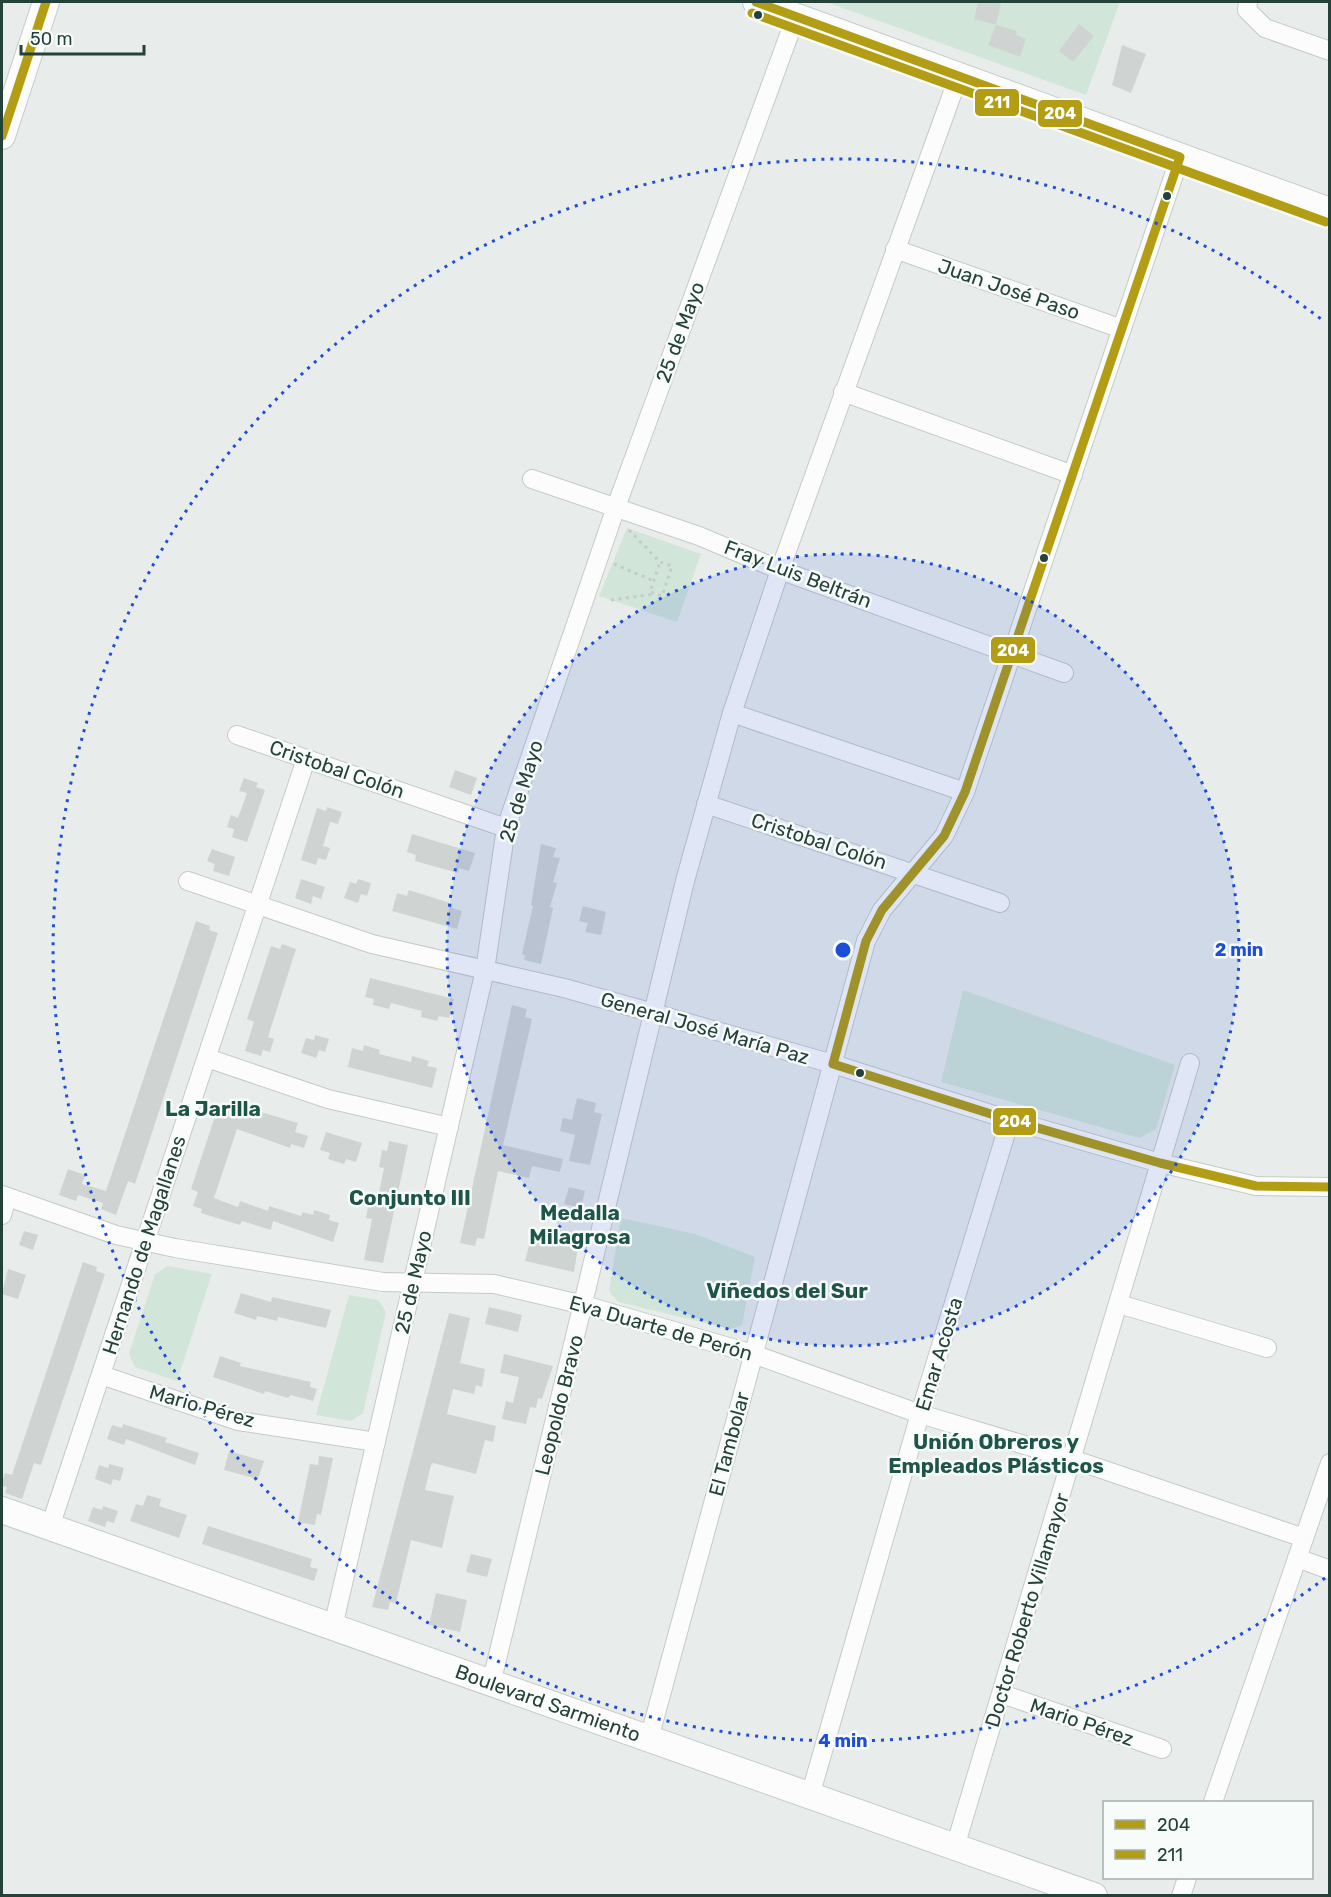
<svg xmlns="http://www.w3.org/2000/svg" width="1331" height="1897" font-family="Rubik,sans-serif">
<rect width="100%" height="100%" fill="#e8edeb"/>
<!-- green -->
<g fill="#d1e6d8">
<polygon points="826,2 1120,2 1086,95"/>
<polygon points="627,528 701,554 677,622 599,596"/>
<polygon points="963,990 1175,1065 1156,1129 1139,1138 941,1082"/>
<polygon points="621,1218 695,1234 755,1257 742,1325 730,1329 618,1302 609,1291"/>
<polygon points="168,1266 212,1274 177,1381 135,1367 129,1354 155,1274"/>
<polygon points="349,1295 378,1300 386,1312 363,1413 351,1421 316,1415"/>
</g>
<!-- building -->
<g fill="#cfd4d2">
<polygon points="978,2 996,2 1001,4 996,25 974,19"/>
<polygon points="1079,24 1094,36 1073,62 1059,51"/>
<polygon points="996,25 1017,31 1016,35 1026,39 1020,57 988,45"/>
<polygon points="1122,45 1146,54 1131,93 1112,85"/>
<polygon points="455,770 477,778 471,795 449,787"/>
<polygon points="244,778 258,783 256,787 265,790 247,842 232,837 234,829 227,827 231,815 238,818 247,793 239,791"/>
<polygon points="327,807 342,812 338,824 330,822 323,846 330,848 326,860 318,858 316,865 301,860 317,808 326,811"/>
<polygon points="412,834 475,853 469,871 459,868 458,873 415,861 416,855 407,852"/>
<polygon points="541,844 556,848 553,857 560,858 553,882 557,883 550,907 553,908 541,964 524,960 525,955 522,954 533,906 531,905"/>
<polygon points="212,849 235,857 229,876 213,871 215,864 207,861"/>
<polygon points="301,879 325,887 321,899 313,896 311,904 295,898"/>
<polygon points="358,879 371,883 367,896 361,894 358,903 344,898 350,882 356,884"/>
<polygon points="409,890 453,904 452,908 462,911 457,929 392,911 397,893 407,896"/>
<polygon points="583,906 606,912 601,935 585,932 588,923 579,921"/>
<polygon points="196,921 210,926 209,930 218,933 135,1184 128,1181 116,1215 101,1209 103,1203 78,1195 76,1201 59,1195 68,1169 85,1175 82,1184 106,1191"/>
<polygon points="282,944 296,949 268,1037 274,1039 270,1052 263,1050 261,1056 245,1051 254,1022 247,1019 271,946 280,949"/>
<polygon points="370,978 454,999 449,1018 439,1016 437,1021 421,1017 422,1011 391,1003 389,1009 373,1005 374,999 365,997"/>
<polygon points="512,1005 527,1009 525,1017 532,1019 503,1145 563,1159 560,1172 532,1166 529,1178 498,1171 484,1239 477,1238 475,1246 460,1243"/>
<polygon points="315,1035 329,1039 325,1052 319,1050 316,1058 301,1053 306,1038 314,1040"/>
<polygon points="364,1045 380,1050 379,1054 411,1062 412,1056 429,1061 427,1066 437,1068 432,1088 348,1067 352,1048 363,1051"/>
<polygon points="577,1098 596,1103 594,1112 602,1114 590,1165 569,1161 575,1135 560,1131 563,1118 572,1120"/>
<polygon points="230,1103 298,1123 295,1132 308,1136 304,1148 291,1144 290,1148 237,1129 214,1198 238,1207 240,1201 268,1211 269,1206 301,1216 303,1212 313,1215 314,1210 330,1215 329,1220 339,1223 333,1242 273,1221 271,1230 242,1221 240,1225 201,1213 202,1209 193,1206 198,1192 191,1189 219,1104 228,1107"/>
<polygon points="326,1132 362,1143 356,1162 346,1159 344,1164 328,1159 330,1153 320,1150"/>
<polygon points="389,1141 408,1145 383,1263 364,1260 372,1219 366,1218 369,1201 375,1203 377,1193 379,1193 384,1168 379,1167 382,1150 387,1151"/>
<polygon points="569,1187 585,1191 581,1208 564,1204"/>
<polygon points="559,1229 580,1234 574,1272 525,1261 533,1230 557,1236"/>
<polygon points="24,1231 38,1235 33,1250 19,1245"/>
<polygon points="83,1262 97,1267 96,1271 105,1274 41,1465 34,1463 22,1499 5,1493 7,1487 2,1486 2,1482 5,1473 12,1475"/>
<polygon points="8,1269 26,1275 18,1299 2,1294"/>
<polygon points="241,1293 271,1302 272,1297 331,1310 326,1328 278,1317 277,1321 257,1316 256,1320 234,1313"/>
<polygon points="489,1307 522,1315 518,1332 485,1324"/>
<polygon points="449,1313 470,1318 460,1363 485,1369 482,1387 476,1385 474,1394 453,1389 447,1414 496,1426 493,1442 485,1440 476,1474 433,1463 431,1465 425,1490 454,1496 442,1548 411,1540 396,1603 390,1602 388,1610 372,1607"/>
<polygon points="504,1354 553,1366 542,1399 538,1398 536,1408 530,1407 526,1424 502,1419 506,1401 513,1403 519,1377 500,1373"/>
<polygon points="220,1356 241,1363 240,1366 311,1382 310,1387 317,1389 313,1401 291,1395 288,1398 265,1391 264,1394 213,1377"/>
<polygon points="123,1424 167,1438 165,1442 199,1453 195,1465 126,1439 124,1445 107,1439 112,1425 122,1428"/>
<polygon points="229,1451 264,1461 258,1479 224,1470"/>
<polygon points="319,1456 333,1458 321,1515 317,1514 315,1525 298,1522 310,1464 318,1465"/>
<polygon points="109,1464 124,1468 120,1481 113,1479 111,1485 95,1479 99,1465 108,1468"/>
<polygon points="147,1495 161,1499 159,1506 187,1515 179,1538 130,1521 136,1504 143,1506"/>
<polygon points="103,1506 118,1511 114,1523 107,1521 105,1527 88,1521 93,1507 102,1510"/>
<polygon points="208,1526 312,1559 310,1567 318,1569 314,1581 202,1544"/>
<polygon points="471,1554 492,1559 487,1577 466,1572"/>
<polygon points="436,1593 467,1600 460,1632 429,1625"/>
</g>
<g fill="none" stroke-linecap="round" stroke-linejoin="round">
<defs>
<g id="street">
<polyline points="1248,2 1247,10 1265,28 1330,51"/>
<polyline points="895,249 1122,329"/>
<polyline points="843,392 1073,475"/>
<polyline points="532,479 699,536 780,570 1064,673"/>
<polyline points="732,713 965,792"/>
<polyline points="237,735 506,828"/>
<polyline points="706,804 1000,903"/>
<polyline points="188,881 372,944 564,988 653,1013 833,1064 1010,1120 1160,1163 1256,1186 1330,1187"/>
<polyline points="207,1058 328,1099 449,1127"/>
<polyline points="2,1195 116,1235 175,1248 383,1282 494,1284 584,1305 753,1354 920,1414 1072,1459 1304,1538"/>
<polyline points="2,1215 7,1197"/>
<polyline points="1119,1304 1267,1348"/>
<polyline points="101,1375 238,1421 376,1442"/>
<polyline points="50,1527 306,759"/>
<polyline points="1297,1558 1330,1570"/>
<polyline points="333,1627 485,970 506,828 616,507 796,16"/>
<polyline points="491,1684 685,881 732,713 780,570 959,75"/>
<polyline points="1002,1694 1162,1749"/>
<polyline points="649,1739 866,941 882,910 944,836 965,792 1180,157"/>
<polyline points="810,1796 920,1414 1010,1120"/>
<polyline points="1213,1802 1330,1463"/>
<polyline points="955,1847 1190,1063"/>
<polyline points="1181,1896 1187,1878"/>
</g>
<g id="secondary">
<polyline points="756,2 1330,211"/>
<polyline points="2,136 46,2"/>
<path id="s1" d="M2,1510L1094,1896"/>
</g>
</defs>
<!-- street casing -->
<use href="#street" stroke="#c5cac8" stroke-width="20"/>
<!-- secondary casing -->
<use href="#secondary" stroke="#c3cbc8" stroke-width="28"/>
<!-- path -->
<g stroke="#c3ccca" stroke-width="3" stroke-dasharray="3 4.5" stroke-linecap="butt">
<polyline points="629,530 660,562 672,566 662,596 650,592 660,562"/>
<polyline points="614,564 654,581"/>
<polyline points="611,600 654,594"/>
</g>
<!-- street -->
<use href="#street" stroke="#fcfcfc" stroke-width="18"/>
<!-- secondary -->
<use href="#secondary" stroke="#fcfcfc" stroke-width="26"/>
<defs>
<g id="bus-1">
<polyline points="756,2 1180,157 965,792 944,836 882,910 866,941 833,1064 1010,1120 1160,1163 1256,1186 1330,1187"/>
<polyline points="2,136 46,2"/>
</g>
<polyline id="bus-2" points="752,13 1326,222"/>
</defs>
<!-- bus-1 casing -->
<use href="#bus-1" stroke="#f7fbf9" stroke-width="14"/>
<!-- bus-2 casing -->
<use href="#bus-2" stroke="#f7fbf9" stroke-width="14"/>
<!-- bus-1 -->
<use href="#bus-1" stroke="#b29d14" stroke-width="9"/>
<!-- bus-2 -->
<use href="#bus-2" stroke="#b29d14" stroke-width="9"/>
</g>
<!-- distance rings -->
<circle cx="843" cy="950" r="396" fill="#1d4ed8" fill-opacity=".12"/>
<g fill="none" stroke="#1d4ed8" stroke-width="3" stroke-dasharray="3 6">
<circle cx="843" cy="950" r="396"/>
<path d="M1325 1578A791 791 0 1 1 1325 322"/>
</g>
<!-- markers -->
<g fill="#24423a" stroke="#f7fbf9" stroke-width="2">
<circle cx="758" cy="15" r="5"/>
<circle cx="1167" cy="196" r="5"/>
<circle cx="1044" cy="558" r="5"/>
<circle cx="860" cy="1073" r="5"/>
</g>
<g text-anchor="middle" stroke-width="5" stroke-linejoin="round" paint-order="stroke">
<!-- street labels -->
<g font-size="20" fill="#24423a" stroke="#f7fbf9">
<text transform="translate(1009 289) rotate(19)" y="7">Juan José Paso</text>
<text transform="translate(680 332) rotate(-70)" y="7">25 de Mayo</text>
<text transform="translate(798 574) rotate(21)" y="7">Fray Luis Beltrán</text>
<text transform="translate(337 769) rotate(19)" y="7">Cristobal Colón</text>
<text transform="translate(521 791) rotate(-73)" y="7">25 de Mayo</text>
<text transform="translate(819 841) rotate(18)" y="7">Cristobal Colón</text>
<text transform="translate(705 1028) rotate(16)" y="7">General José María Paz</text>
<text transform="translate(144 1245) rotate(-72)" y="7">Hernando de Magallanes</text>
<text transform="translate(413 1282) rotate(-77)" y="7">25 de Mayo</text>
<text transform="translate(661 1328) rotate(16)" y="7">Eva Duarte de Perón</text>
<text transform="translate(939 1354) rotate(-73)" y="7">Emar Acosta</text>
<text transform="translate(559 1405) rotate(-76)" y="7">Leopoldo Bravo</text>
<text transform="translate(202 1406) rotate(16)" y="7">Mario Pérez</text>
<text transform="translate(729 1444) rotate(-75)" y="7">El Tambolar</text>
<text transform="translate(1027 1610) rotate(-73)" y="7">Doctor Roberto Villamayor</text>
<text dy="7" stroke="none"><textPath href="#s1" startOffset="579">Boulevard Sarmiento</textPath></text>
<text transform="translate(1082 1722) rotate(19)" y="7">Mario Pérez</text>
</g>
<!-- neighbourhood labels -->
<g font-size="21" font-weight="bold" fill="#1f5548" stroke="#f7fbf9">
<text x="213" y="1116">La Jarilla</text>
<text x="410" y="1205">Conjunto III</text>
<text x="580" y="1220">Medalla<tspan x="580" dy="24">Milagrosa</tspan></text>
<text x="787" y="1298">Viñedos del Sur</text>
<text x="996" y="1449">Unión Obreros y<tspan x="996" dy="24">Empleados Plásticos</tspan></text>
</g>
</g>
<circle cx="843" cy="950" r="9" fill="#1d4ed8" stroke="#f7fbf9" stroke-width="3"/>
<g font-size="18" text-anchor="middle" font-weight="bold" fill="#1d4ed8" stroke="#f7fbf9" stroke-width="5" stroke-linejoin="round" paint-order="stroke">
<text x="1239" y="956">2 min</text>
<text x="843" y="1747">4 min</text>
</g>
<g stroke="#f7fbf9" stroke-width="2">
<rect x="974" y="88" width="46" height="29" rx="6" fill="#b29d14"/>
<rect x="1037" y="99" width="46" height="29" rx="6" fill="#b29d14"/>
<rect x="990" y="636" width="46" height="28" rx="6" fill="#b29d14"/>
<rect x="992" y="1107" width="45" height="29" rx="6" fill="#b29d14"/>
</g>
<g font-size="16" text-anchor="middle" font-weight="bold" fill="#fff">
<text x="997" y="108">211</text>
<text x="1060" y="119">204</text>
<text x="1013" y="656">204</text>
<text x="1015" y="1127">204</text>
</g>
<!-- border -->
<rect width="1331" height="1897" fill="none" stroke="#24423a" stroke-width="6"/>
<!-- legend -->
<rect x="1103" y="1801" width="210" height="78" fill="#f7fbf9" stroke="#a3b1ad" stroke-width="1.5"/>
<rect x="1115" y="1820" width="30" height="9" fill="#b29d14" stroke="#a3b1ad" stroke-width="1.5"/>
<text x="1157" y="1831" font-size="18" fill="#24423a">204</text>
<rect x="1115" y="1850" width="30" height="9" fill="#b29d14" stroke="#a3b1ad" stroke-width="1.5"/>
<text x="1157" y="1861" font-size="18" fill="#24423a">211</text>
<!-- scale -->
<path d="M21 45v9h123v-9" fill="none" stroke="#24423a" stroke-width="3"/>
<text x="30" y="45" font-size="18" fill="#24423a" stroke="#f7fbf9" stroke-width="4.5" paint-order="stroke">50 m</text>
</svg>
